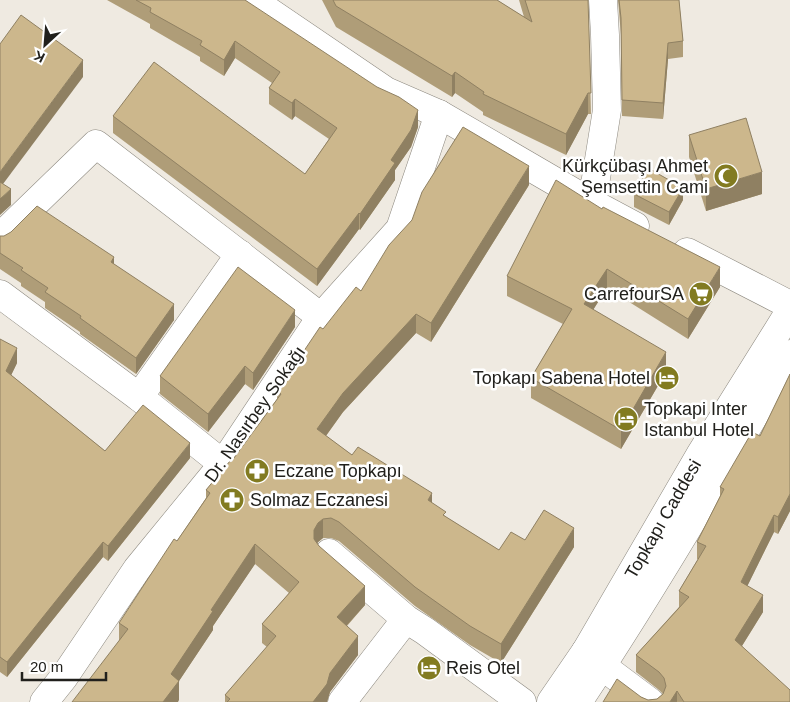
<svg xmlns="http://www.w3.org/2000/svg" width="790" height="702" font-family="Arial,sans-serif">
<rect width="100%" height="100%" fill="#efeae1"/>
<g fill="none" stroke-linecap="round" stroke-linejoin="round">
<defs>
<g id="minor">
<polyline points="252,0 386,91 439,114 592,203 635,226"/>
<polyline points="592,203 607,110 605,35 603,0"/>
<polyline points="0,237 96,144 321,317"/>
<polyline points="687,252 790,305"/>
<polyline points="0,294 139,397 223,464"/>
<polyline points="139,397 240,254"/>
<polyline points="329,553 406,619 425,631 522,702"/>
<polyline points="586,651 602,666 650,702"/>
<polyline points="44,702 64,677 137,569 223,464 321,317 400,229 439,114"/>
<polyline points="342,702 406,619"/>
</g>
<g id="secondary">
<polyline points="551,702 586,651 700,455 790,311"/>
<path d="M578,702C653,589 722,471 790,354"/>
</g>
</defs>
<!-- minor casing -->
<use href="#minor" stroke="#8c887f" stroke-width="29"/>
<!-- secondary casing -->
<use href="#secondary" stroke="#8c887f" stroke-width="29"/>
<!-- minor -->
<use href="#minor" stroke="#fff" stroke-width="28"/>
<!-- secondary -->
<use href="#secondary" stroke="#fff" stroke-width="28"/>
</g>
<!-- wall -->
<g fill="#af9d78">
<polygon points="107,0 245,0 418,127 411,147 395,170 395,180 360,230 359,229 317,286 113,133 113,116 305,174 329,139 295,116 292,120 269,104 269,88 272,83 235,58 224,76 200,61 200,57 150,28 150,24"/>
<polygon points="322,0 497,0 524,17 519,0 588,0 591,114 588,114 566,155 483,115 483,112 455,93 452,97 336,27"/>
<polygon points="618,0 679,0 683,41 683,57 668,59 663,119 622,116 621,35"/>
<polygon points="689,135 762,194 706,211 689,157"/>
<polygon points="529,185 431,342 416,333 343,412 326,436 352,455 432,503 446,517 499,550 525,540 574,547 501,663 470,645 415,606 339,541 331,538 323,538 317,543 365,605 347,626 358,655 330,692 327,702 225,702 225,695 267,647 262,643 262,624 289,593 255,564 213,626 213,630 179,681 179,700 119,641 119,623 177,541 206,498 206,490 231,462 277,399 277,391 323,329 361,291"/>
<polygon points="634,194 683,200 669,225 634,207"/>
<polygon points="602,209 720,287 688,339 607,288 593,310 666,372 621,449 531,398 531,378 563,324 507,296 507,276"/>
<polygon points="0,236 114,264 174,320 136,374 80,334 80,332 45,308 45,302 21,286 21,283 0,269"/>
<polygon points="295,327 253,390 245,384 208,432 160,394 160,376"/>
<polygon points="0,339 17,363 11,375 105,451 190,458 108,561 103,557 7,677 0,672"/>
<polygon points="790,374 790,511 778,534 774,532 747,586 763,612 742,646 790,702 603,702 641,697 648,700 657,699 663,694 659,690 636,672 636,655 679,607 679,591 698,559 697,559 697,542 720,496 720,487 760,436"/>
</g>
<!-- shaded-wall -->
<g fill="#8f8062">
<polygon points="235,41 235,58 224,76 224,60"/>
<polygon points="668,43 668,59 663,119 663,103"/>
<polygon points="83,60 83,77 0,188 0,172"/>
<polygon points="455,72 455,93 452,97 452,76"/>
<polygon points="588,93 588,114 566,155 566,134"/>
<polygon points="295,99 295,116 292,120 292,103"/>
<polygon points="418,110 418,127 411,147 395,170 395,180 360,230 360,214"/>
<polygon points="529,166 529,185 431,342 431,323"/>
<polygon points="762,172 762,194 706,211 706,189"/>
<polygon points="683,188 683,200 669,225 669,212"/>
<polygon points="11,189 11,205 0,215 0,199"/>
<polygon points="359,213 359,229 317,286 317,269"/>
<polygon points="114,257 114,273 111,262"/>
<polygon points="720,267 720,287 688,339 688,319"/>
<polygon points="607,269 607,288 584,324 584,304"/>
<polygon points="174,304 174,320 136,374 136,358"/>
<polygon points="295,310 295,327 253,390 253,373"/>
<polygon points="416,314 416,333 343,412 317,448 317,429 343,393"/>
<polygon points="17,348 17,363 6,386 6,371"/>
<polygon points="666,352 666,372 621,449 621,430"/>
<polygon points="245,366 245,384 208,432 208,414"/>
<polygon points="190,443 190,458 108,561 108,546"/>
<polygon points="432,493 432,512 428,500"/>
<polygon points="790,494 790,511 778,534 778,517"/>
<polygon points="774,515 774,532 741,599 741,582"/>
<polygon points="323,519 323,538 318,542 314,550 314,530 318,523"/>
<polygon points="574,528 574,547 501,663 501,644"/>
<polygon points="103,542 103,557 7,677 7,662"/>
<polygon points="255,544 255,564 213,626 213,630 179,681 179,700 178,702 163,702 171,674 211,610"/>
<polygon points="365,586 365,605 337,636 337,617"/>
<polygon points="763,595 763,612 735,657 735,640"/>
<polygon points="358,636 358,655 330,692 327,702 313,702 330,673"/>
<polygon points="677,691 677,702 670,702"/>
</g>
<!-- building -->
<g fill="#ccb78c" stroke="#8f8062">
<polygon points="136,0 245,0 377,87 399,97 418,110 411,130 391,160 395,163 360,214 359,213 317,269 113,116 154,62 305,174 337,128 295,99 292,103 269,88 280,72 235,41 224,60 200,45 202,41 150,12 151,8"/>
<polygon points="333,0 497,0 532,22 525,0 588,0 591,93 588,93 566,134 483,94 484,92 455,72 452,76 336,6"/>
<polygon points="619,0 679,0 683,41 668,43 663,103 622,100 621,18"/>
<polygon points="21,15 83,60 0,172 0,44"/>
<polygon points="746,118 762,172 706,189 689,135"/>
<polygon points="463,127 529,166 431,323 416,314 343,393 317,429 352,455 358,447 432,493 428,500 446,512 443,515 499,550 511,532 525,540 544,510 574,528 501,644 470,626 415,587 339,522 331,518 323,519 318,523 314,530 314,539 319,546 365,586 337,617 358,636 330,673 327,684 313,702 227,702 230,699 225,695 276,636 262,624 299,582 255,544 211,610 213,611 171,674 179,681 163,702 72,702 128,629 119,623 174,539 177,541 210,493 206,490 230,461 231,462 281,394 277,391 320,327 323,329 356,287 361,291 389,245 412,220 422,192"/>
<polygon points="648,168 683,188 669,212 634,194"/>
<polygon points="556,180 602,209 603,207 720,267 688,319 607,269 584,304 666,352 621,430 531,378 572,309 507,276"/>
<polygon points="0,182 11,189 0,199"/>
<polygon points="37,206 114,257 111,262 174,304 136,358 80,318 81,316 45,292 48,288 21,270 23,268 0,253 0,236 4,236 11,232"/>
<polygon points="238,267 295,310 253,373 245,366 208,414 160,376"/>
<polygon points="0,339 17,348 6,371 105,451 143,405 190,443 108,546 103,542 7,662 0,657"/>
<polygon points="790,374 790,494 778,517 774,515 741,582 763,595 735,640 790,690 790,702 684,702 677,691 670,702 603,702 617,679 641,697 648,700 657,699 663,694 666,686 664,678 659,672 636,655 689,597 679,591 706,546 697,542 724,489 720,487 752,432 760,436"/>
</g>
<!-- icons -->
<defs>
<symbol id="mosque-disc" viewBox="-11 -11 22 22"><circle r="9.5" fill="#827b21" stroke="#fff"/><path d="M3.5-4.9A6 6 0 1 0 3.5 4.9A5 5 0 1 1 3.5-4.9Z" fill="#fff"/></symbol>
<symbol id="supermarket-disc" viewBox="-11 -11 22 22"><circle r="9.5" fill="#827b21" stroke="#fff"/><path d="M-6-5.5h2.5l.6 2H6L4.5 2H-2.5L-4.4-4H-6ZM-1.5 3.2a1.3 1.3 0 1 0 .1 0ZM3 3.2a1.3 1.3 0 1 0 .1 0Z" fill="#fff"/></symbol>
<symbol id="hotel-disc" viewBox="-11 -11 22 22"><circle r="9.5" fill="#827b21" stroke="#fff"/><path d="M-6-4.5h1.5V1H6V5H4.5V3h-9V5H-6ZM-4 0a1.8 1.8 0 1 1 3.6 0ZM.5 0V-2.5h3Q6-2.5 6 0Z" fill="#fff"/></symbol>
<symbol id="pharmacy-disc" viewBox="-11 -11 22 22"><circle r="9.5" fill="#827b21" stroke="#fff"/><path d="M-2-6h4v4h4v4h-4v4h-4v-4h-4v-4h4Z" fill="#fff"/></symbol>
</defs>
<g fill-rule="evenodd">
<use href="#mosque-disc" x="712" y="162" width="28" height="28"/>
<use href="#supermarket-disc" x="687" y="280" width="28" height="28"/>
<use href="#hotel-disc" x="653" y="364" width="28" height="28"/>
<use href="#hotel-disc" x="612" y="405" width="28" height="28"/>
<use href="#pharmacy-disc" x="243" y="457" width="28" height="28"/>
<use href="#pharmacy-disc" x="218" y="486" width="28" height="28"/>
<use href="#hotel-disc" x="415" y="654" width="28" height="28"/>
</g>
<g text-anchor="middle" stroke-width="5" stroke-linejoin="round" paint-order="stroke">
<!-- poi labels -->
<g font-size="18" fill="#21201c" stroke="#fff" text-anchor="start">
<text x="708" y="172" text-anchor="end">Kürkçübaşı Ahmet<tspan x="708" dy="21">Şemsettin Cami</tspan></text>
<text x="684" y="300" text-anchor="end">CarrefourSA</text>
<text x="650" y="384" text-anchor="end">Topkapı Sabena Hotel</text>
<text x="644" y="415">Topkapi Inter<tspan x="644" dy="21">Istanbul Hotel</tspan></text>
<text x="274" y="477">Eczane Topkapı</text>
<text x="250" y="506">Solmaz Eczanesi</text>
<text x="446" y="674">Reis Otel</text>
</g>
<!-- street labels -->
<g font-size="18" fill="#21201c" stroke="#fff">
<text transform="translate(255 414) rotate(-55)" y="6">Dr. Nasırbey Sokağı</text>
<text transform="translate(663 519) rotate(-60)" y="6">Topkapı Caddesi</text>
</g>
</g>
<!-- north arrow -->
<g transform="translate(45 45) rotate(206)" stroke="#ffffff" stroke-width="4" paint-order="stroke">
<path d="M0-4L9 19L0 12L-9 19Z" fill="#21201c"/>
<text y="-8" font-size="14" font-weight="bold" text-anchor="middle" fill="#21201c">K</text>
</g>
<!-- scale -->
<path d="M22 672v8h84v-8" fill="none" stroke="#21201c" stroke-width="2.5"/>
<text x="30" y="672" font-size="15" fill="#21201c" stroke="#ffffff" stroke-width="4" paint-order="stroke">20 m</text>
</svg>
